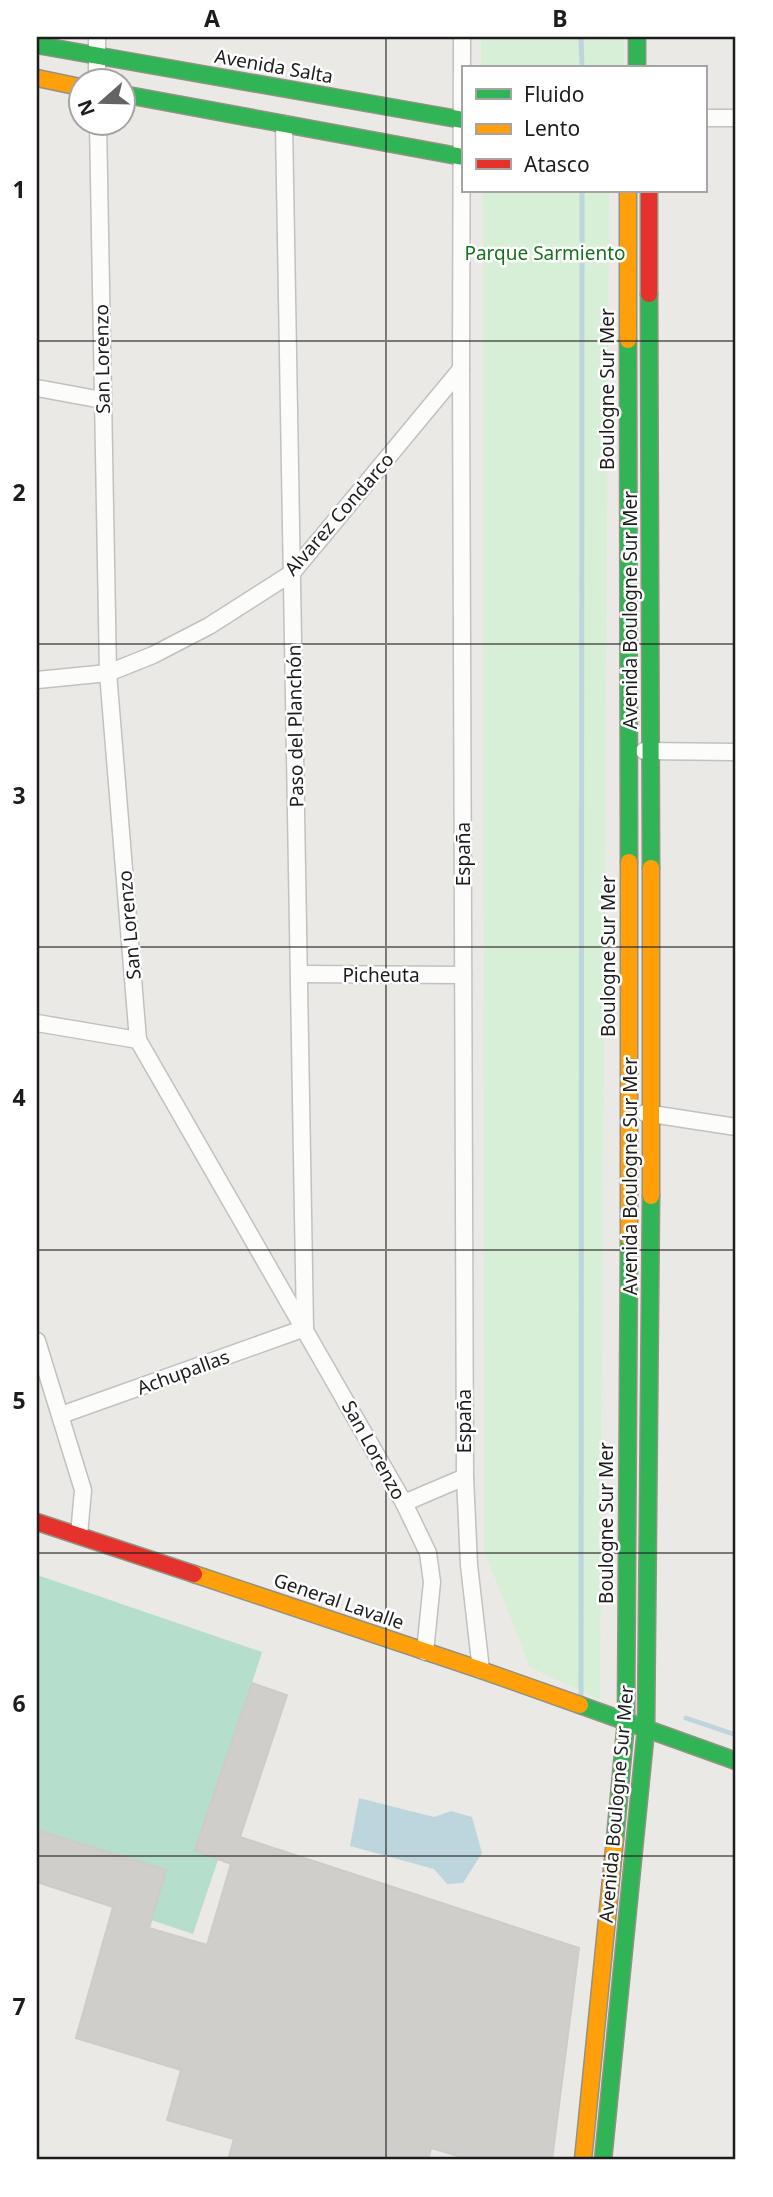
<svg xmlns="http://www.w3.org/2000/svg" width="773" height="2197" font-family="'Noto Sans',sans-serif">
<rect width="100%" height="100%" fill="#ebe9e6"/>
<!-- park -->
<g fill="#d6efd6">
<rect x="481" y="37" width="143" height="31"/>
<polygon points="483,191 609,191 600,1700 530,1667 484,1550"/>
</g>
<!-- pitch -->
<polygon fill="#b6decc" points="37,1575 262,1652 252,1683 287,1695 231,1864 218,1860 193,1934 37,1882"/>
<!-- water -->
<polygon fill="#bdd5dc" points="359,1798 434,1817 451,1811 472,1817 482,1853 463,1883 447,1884 434,1869 350,1846"/>
<g fill="none" stroke-linecap="round" stroke-linejoin="round">
<!-- stream -->
<g stroke="#bdd5dc" stroke-width="5">
<polyline points="581,37 582,68"/>
<polyline points="581,1695 582,191"/>
<polyline points="686,1718 736,1735"/>
</g>
</g>
<!-- building -->
<polygon fill="#d0cecb" stroke="#cecbc8" stroke-width="2" points="252,1683 287,1695 240,1837 579,1948 552,2160 471,2160 431,2148 428,2160 228,2160 234,2139 167,2120 181,2070 76,2038 113,1907 37,1882 37,1830 166,1870 149,1928 207,1945 231,1864 195,1850"/>
<g fill="none" stroke-linecap="round" stroke-linejoin="round">
<defs>
<g id="street">
<polyline points="97,37 97,80"/>
<polyline points="462,37 461,369 465,1477 469,1565 481,1670"/>
<polyline points="705,118 736,118"/>
<polyline points="98,122 108,673 138,1040 404,1503 428,1553 432,1582 425,1652"/>
<polyline points="37,388 102,400"/>
<polyline points="37,680 108,673 153,655 209,626 292,573 461,369"/>
<polyline points="644,751 736,752"/>
<polyline points="299,974 463,975"/>
<polyline points="37,1023 138,1040"/>
<polyline points="645,1113 736,1127"/>
<polyline points="37,1341 83,1490 79,1535"/>
<polyline points="61,1415 305,1328 284,124"/>
<polyline points="404,1503 465,1477"/>
</g>
<g id="fast">
<polyline points="637,37 637,68"/>
<polyline points="37,45 463,120"/>
<polyline points="122,94 463,157"/>
<polyline points="649,294 651,868"/>
<polyline points="628,340 629,862"/>
<polyline points="580,1705 736,1761"/>
<polyline points="615,1839 626,1722 629,1238"/>
<polyline points="603,2160 646,1729 651,1196"/>
</g>
<g id="slow">
<polyline points="37,78 80,87"/>
<polyline points="628,191 628,340"/>
<polyline points="651,1196 651,868"/>
<polyline points="629,1238 629,862"/>
<polyline points="194,1574 481,1670 580,1705"/>
<polyline points="583,2160 615,1839"/>
</g>
<g id="jam">
<polyline points="649,191 649,294"/>
<polyline points="37,1522 194,1574"/>
</g>
</defs>
<!-- street casing -->
<use href="#street" stroke="#c2c1c0" stroke-width="19"/>
<!-- fast casing -->
<use href="#fast" stroke="#929380" stroke-width="19"/>
<!-- slow casing -->
<use href="#slow" stroke="#929380" stroke-width="19"/>
<!-- jam casing -->
<use href="#jam" stroke="#929380" stroke-width="19"/>
<!-- street -->
<use href="#street" stroke="#fcfcfb" stroke-width="16"/>
<!-- fast -->
<use href="#fast" stroke="#30b455" stroke-width="16"/>
<!-- slow -->
<use href="#slow" stroke="#ff9f0a" stroke-width="16"/>
<!-- jam -->
<use href="#jam" stroke="#e5322d" stroke-width="16"/>
</g>
<!-- grid -->
<path fill="none" stroke="#1d1d1d" stroke-width="2" stroke-opacity="0.55" d="M386,37V2160M37,341H736M37,644H736M37,947H736M37,1250H736M37,1553H736M37,1856H736"/>
<g text-anchor="middle" stroke-width="5" stroke-linejoin="round" paint-order="stroke">
<!-- street labels -->
<g font-size="19" fill="#1d1d1d" stroke="#fff">
<text transform="translate(274 66) rotate(10)" y="7">Avenida Salta</text>
<text transform="translate(102 359) rotate(-91)" y="7">San Lorenzo</text>
<text transform="translate(607 389) rotate(-90)" y="7">Boulogne Sur Mer</text>
<text transform="translate(339 514) rotate(-49)" y="7">Alvarez Condarco</text>
<text transform="translate(630 610) rotate(-90)" y="7">Avenida Boulogne Sur Mer</text>
<text transform="translate(295 726) rotate(-91)" y="7">Paso del Planchón</text>
<text transform="translate(463 854) rotate(-90)" y="7">España</text>
<text transform="translate(129 925) rotate(-95)" y="7">San Lorenzo</text>
<text transform="translate(608 956) rotate(-90)" y="7">Boulogne Sur Mer</text>
<text x="381" y="982">Picheuta</text>
<text transform="translate(630 1176) rotate(-90)" y="7">Avenida Boulogne Sur Mer</text>
<text transform="translate(183 1372) rotate(-20)" y="7">Achupallas</text>
<text transform="translate(464 1421) rotate(-90)" y="7">España</text>
<text transform="translate(374 1450) rotate(61)" y="7">San Lorenzo</text>
<text transform="translate(606 1523) rotate(-90)" y="7">Boulogne Sur Mer</text>
<text transform="translate(339 1601) rotate(19)" y="7">General Lavalle</text>
<text transform="translate(616 1804) rotate(-85)" y="7">Avenida Boulogne Sur Mer</text>
</g>
<!-- park labels -->
<g font-size="19" fill="#16711c" stroke="#fff">
<text x="545" y="260">Parque Sarmiento</text>
</g>
</g>
<!-- border -->
<rect width="773" height="2197" fill="none" stroke="#ffffff" stroke-width="77"/>
<!-- legend -->
<rect x="462" y="66" width="245" height="126" fill="#ffffff" stroke="#a5a5a5" stroke-width="2"/>
<rect x="476" y="89" width="35" height="10" fill="#30b455" stroke="#a5a5a5" stroke-width="2"/>
<text x="524" y="102" font-size="21" fill="#1d1d1d">Fluido</text>
<rect x="476" y="124" width="35" height="10" fill="#ff9f0a" stroke="#a5a5a5" stroke-width="2"/>
<text x="524" y="136" font-size="21" fill="#1d1d1d">Lento</text>
<rect x="476" y="159" width="35" height="10" fill="#e5322d" stroke="#a5a5a5" stroke-width="2"/>
<text x="524" y="172" font-size="21" fill="#1d1d1d">Atasco</text>
<!-- north arrow -->
<g transform="translate(102 102) rotate(250)"><circle r="33" fill="#ffffff" stroke="#a5a5a5" stroke-width="2"/>
<path d="M0-5L12 26L0 18L-12 26Z" fill="#656463"/>
<text y="-10" font-size="19" font-weight="bold" text-anchor="middle" fill="#1d1d1d">N</text>
</g>
<rect x="38" y="38" width="696" height="2120" fill="none" stroke="#1d1d1d" stroke-width="2.5"/>
<g font-size="23" text-anchor="middle" font-weight="bold" fill="#1d1d1d">
<text x="212" y="27">A</text>
<text x="560" y="27">B</text>
<text x="19" y="198">1</text>
<text x="19" y="501">2</text>
<text x="19" y="804">3</text>
<text x="19" y="1106">4</text>
<text x="19" y="1409">5</text>
<text x="19" y="1712">6</text>
<text x="19" y="2015">7</text>
</g>
</svg>
